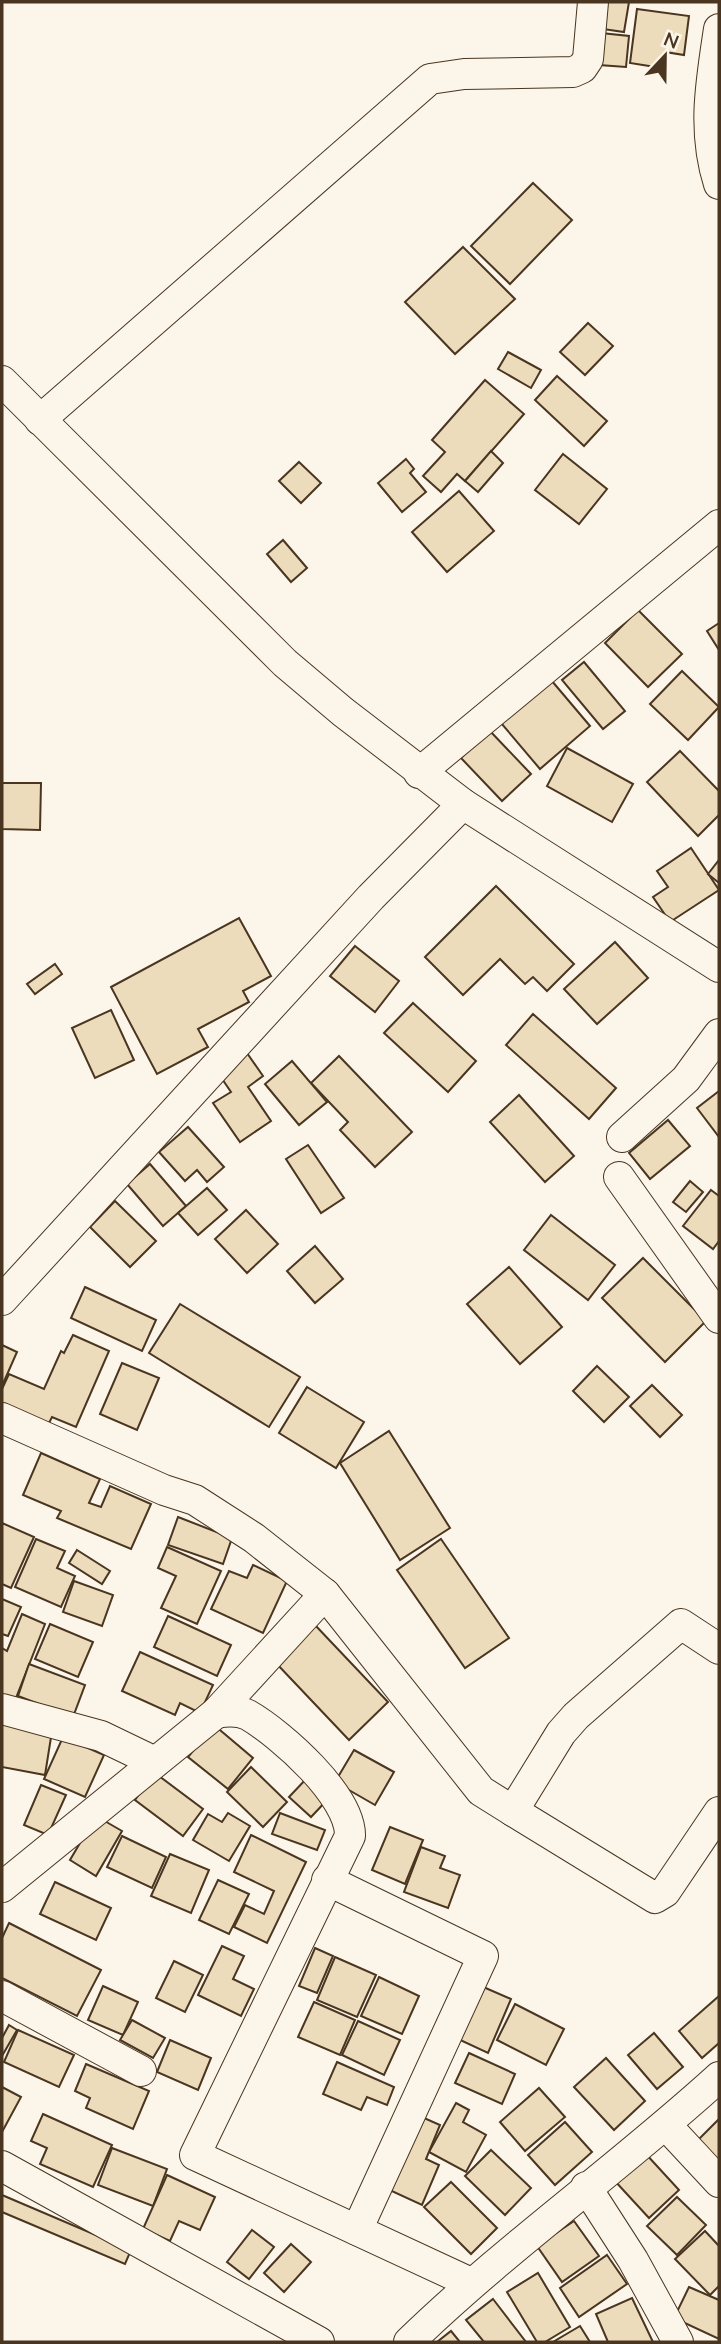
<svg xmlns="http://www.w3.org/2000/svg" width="721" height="2344" font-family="'Nunito Sans',sans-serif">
<rect width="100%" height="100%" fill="#fbf6e9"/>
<!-- building -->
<g fill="#ecdcbc" stroke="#4a3520" stroke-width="2">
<polygon points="600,2 629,2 624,32 596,28"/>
<polygon points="637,9 689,16 684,55 665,52 662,68 630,63"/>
<polygon points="601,33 629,36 626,67 599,65"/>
<polygon points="533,183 572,220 510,284 471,246"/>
<polygon points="463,247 515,299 455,354 405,302"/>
<polygon points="588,323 613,346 585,375 560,352"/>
<polygon points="508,352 541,370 531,388 498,369"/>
<polygon points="557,376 607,421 584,446 535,400"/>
<polygon points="485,380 524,414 465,481 457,474 441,492 423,476 445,452 432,440"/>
<polygon points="491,451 503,463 478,492 465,481"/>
<polygon points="563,454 607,489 579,524 535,490"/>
<polygon points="406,459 414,469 410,473 426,492 402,512 378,483"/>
<polygon points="299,462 321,483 301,503 279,481"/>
<polygon points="459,491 494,531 447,572 412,532"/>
<polygon points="283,540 307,568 291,582 267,554"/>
<polygon points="638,610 682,654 648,687 605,643"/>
<polygon points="719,623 719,650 707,631"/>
<polygon points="584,662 625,711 603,729 562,680"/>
<polygon points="682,671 719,707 688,740 650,704"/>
<polygon points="546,674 590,726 540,769 496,717"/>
<polygon points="489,730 531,774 502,801 461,758"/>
<polygon points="567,748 633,784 612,822 547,786"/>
<polygon points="680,751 719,791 719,815 698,836 647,782"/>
<polygon points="2,783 41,783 40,830 2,829"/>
<polygon points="691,848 719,890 670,922 653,897 668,887 657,871"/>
<polygon points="719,860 719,883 708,874"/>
<polygon points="496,886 574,964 547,991 533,977 525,984 500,959 463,995 425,957"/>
<polygon points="239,918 271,976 243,991 249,1002 198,1029 208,1047 157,1074 111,987"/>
<polygon points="615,942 648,978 597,1024 564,989"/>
<polygon points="355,946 399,981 375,1012 330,976"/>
<polygon points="55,964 62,974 35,994 27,984"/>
<polygon points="413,1003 476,1061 448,1092 384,1033"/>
<polygon points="111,1010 134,1060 95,1078 72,1028"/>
<polygon points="533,1014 616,1088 589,1119 506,1045"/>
<polygon points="247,1053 263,1076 248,1087 271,1121 240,1142 213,1103 231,1092 218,1073"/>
<polygon points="339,1056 412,1132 375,1167 340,1130 348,1122 311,1083"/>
<polygon points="292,1061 327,1102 299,1125 265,1084"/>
<polygon points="719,1091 719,1137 697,1108"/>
<polygon points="519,1095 574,1156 545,1182 490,1122"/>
<polygon points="668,1120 690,1146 650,1179 629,1153"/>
<polygon points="188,1127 224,1167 207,1182 197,1170 185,1181 159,1152"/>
<polygon points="308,1145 344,1198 321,1213 286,1159"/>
<polygon points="150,1164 186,1206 163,1226 127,1184"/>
<polygon points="690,1181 703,1192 686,1212 673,1202"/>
<polygon points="207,1188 227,1210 198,1235 178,1213"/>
<polygon points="711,1190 719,1196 719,1241 713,1249 683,1226"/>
<polygon points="115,1201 156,1241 130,1267 90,1227"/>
<polygon points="246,1210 278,1244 247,1273 215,1239"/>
<polygon points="551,1215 615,1265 588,1300 524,1250"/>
<polygon points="315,1246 343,1279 315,1303 287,1271"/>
<polygon points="643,1258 706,1321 665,1362 602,1298"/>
<polygon points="509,1267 562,1327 520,1364 467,1304"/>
<polygon points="85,1287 156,1320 142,1351 71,1318"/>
<polygon points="180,1304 300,1377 269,1427 149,1353"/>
<polygon points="73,1335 109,1351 76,1427 52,1417 47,1427 2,1407 2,1389 9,1374 44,1389 61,1351 64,1353"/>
<polygon points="2,1345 17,1352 2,1386"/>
<polygon points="122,1363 159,1378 137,1430 100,1414"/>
<polygon points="597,1366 629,1397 604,1422 573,1391"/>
<polygon points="652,1385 682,1415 660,1437 630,1406"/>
<polygon points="307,1387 364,1422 336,1468 279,1433"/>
<polygon points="389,1431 450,1528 400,1560 340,1463"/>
<polygon points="41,1453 100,1479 89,1503 101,1507 110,1486 151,1504 131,1549 57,1518 61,1511 23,1495"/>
<polygon points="178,1517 232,1538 223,1564 168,1545"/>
<polygon points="2,1523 34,1537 11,1588 2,1584"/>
<polygon points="36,1539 65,1551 57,1568 75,1576 61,1607 15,1587"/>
<polygon points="441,1539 509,1638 465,1668 397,1570"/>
<polygon points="167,1547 221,1571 197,1624 161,1608 176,1576 158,1568"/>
<polygon points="77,1550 110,1571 102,1584 69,1563"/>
<polygon points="253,1565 287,1581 263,1633 211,1609 229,1571 247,1578"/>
<polygon points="74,1581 113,1595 102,1626 63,1612"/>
<polygon points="2,1599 21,1607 8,1636 2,1634"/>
<polygon points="22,1614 45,1624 14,1703 2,1698 2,1648 7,1651"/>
<polygon points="168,1616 231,1645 217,1676 154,1647"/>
<polygon points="50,1624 93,1642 78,1677 35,1659"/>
<polygon points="315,1625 388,1702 349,1740 275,1662"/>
<polygon points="140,1652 213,1685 200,1713 180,1703 175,1715 122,1691"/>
<polygon points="29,1664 85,1685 73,1717 18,1696"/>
<polygon points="2,1723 52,1731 45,1775 2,1767"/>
<polygon points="214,1725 253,1758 228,1789 188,1757"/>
<polygon points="63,1737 104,1755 85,1797 44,1779"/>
<polygon points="354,1750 394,1772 375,1805 335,1782"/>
<polygon points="251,1767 287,1802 263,1827 227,1792"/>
<polygon points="155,1773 203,1809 183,1836 135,1800"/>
<polygon points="307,1778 329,1798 311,1817 289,1797"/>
<polygon points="41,1785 66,1795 48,1835 24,1825"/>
<polygon points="228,1813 250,1826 229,1861 193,1840 208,1814 222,1822"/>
<polygon points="280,1813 325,1830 317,1850 272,1834"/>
<polygon points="96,1816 122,1831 96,1876 70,1860"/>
<polygon points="390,1827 423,1840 405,1884 372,1870"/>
<polygon points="251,1835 306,1862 267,1943 234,1927 245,1905 264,1914 274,1891 234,1872"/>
<polygon points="122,1836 166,1857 152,1888 107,1867"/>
<polygon points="421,1847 445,1856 440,1868 460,1875 448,1908 404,1892"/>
<polygon points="170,1854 209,1870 191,1913 151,1896"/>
<polygon points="218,1880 249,1894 229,1934 199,1920"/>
<polygon points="55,1882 111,1908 96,1940 40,1914"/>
<polygon points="9,1923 101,1970 77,2016 2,1978 2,1938"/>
<polygon points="222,1946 244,1956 233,1979 254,1989 241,2016 198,1995"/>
<polygon points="315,1948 333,1956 317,1993 299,1986"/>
<polygon points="335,1957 376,1975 357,2017 317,2000"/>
<polygon points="174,1961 203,1975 185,2012 156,1998"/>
<polygon points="379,1977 419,1996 402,2034 361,2016"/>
<polygon points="103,1986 138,2002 123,2035 88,2020"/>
<polygon points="481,1986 511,1999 488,2053 458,2039"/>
<polygon points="719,1996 719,2043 702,2058 679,2031"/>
<polygon points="314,2002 355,2020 340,2055 298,2037"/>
<polygon points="515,2004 564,2029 546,2065 497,2040"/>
<polygon points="132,2020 165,2038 153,2058 120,2040"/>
<polygon points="358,2021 400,2040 384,2075 342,2055"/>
<polygon points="9,2025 17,2030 2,2056 2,2038"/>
<polygon points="18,2030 74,2055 59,2087 4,2062"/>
<polygon points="654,2033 683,2067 657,2089 628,2055"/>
<polygon points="170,2040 211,2058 198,2090 157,2072"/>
<polygon points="469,2053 515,2074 502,2104 455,2083"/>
<polygon points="606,2058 645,2101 614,2130 574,2087"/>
<polygon points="337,2062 394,2087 387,2105 367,2097 361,2110 323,2094"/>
<polygon points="86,2064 149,2091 133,2129 86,2108 90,2098 75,2091"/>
<polygon points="2,2087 21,2097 2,2132"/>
<polygon points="539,2088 565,2117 525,2151 500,2122"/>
<polygon points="456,2103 469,2110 463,2122 486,2135 466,2172 429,2152"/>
<polygon points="43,2114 112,2145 93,2187 40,2164 47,2148 31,2141"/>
<polygon points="415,2114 440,2125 426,2159 439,2165 422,2205 383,2187"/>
<polygon points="719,2119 719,2172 693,2145"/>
<polygon points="565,2122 592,2152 555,2185 528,2155"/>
<polygon points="112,2148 167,2169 153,2206 98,2185"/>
<polygon points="491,2150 531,2188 505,2215 465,2176"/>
<polygon points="645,2153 679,2190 649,2218 614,2180"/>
<polygon points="167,2175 215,2197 200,2230 179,2221 170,2241 143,2229"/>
<polygon points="451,2182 497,2228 471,2254 424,2207"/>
<polygon points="2,2195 131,2250 125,2264 2,2212"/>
<polygon points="677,2197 706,2225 677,2255 647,2226"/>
<polygon points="574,2221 599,2256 562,2282 537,2246"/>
<polygon points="252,2230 274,2247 249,2279 227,2262"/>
<polygon points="705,2231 719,2246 719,2286 710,2295 675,2259"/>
<polygon points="291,2244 311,2262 284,2292 264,2273"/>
<polygon points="607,2255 627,2284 579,2317 560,2288"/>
<polygon points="538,2273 570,2327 545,2342 537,2342 507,2292"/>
<polygon points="689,2287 719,2300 719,2339 674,2318"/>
<polygon points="632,2298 653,2342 608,2342 596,2314"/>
<polygon points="493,2299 526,2342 484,2342 466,2320"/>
<polygon points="580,2326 590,2342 553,2342"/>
<polygon points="451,2331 460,2342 437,2342"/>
</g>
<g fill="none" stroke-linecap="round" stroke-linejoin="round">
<defs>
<g id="minor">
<path d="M719,29C711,82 702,131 719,184"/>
<polyline points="2,381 285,663 343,712 463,804 719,967"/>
<polyline points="40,420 430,79 464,74 573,72 582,68 588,59 593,2"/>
<polyline points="419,773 719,525"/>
<polyline points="622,1137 686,1079 719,1034"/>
<polyline points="619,1177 719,1318"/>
<polyline points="2,1300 371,897 463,804"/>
<polyline points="2,1418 164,1490 195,1500 254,1538 325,1594 481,1791 513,1811 561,1733 576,1716 681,1624 719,1649"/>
<polyline points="2,1709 101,1736 155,1762"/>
<path d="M216,1713C227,1711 238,1710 248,1715C281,1734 351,1796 350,1836L195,2155L471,2283"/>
<polyline points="513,1811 655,1898 665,1892 719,1812"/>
<polyline points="327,1880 483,1956 357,2230"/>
<polyline points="2,1887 216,1713 325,1594"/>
<polyline points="2,1996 141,2071"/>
<polyline points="666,2125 719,2182"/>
<polyline points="2,2166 319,2342"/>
<polyline points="586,2187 633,2260 678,2342"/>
<path d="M409,2342C507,2247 618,2169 719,2077"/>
</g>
</defs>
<!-- minor casing -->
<use href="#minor" stroke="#4a3520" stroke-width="32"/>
<!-- minor -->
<use href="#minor" stroke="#fbf6e9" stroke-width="30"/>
</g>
<!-- border -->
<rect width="721" height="2344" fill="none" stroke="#4a3520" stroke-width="7"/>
<!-- north arrow -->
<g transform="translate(665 56) rotate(22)" stroke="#fbf6e9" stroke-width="5" paint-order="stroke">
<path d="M0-5L12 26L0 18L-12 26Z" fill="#4a3520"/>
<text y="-10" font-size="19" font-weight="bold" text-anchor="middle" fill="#4a3520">N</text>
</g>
</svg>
